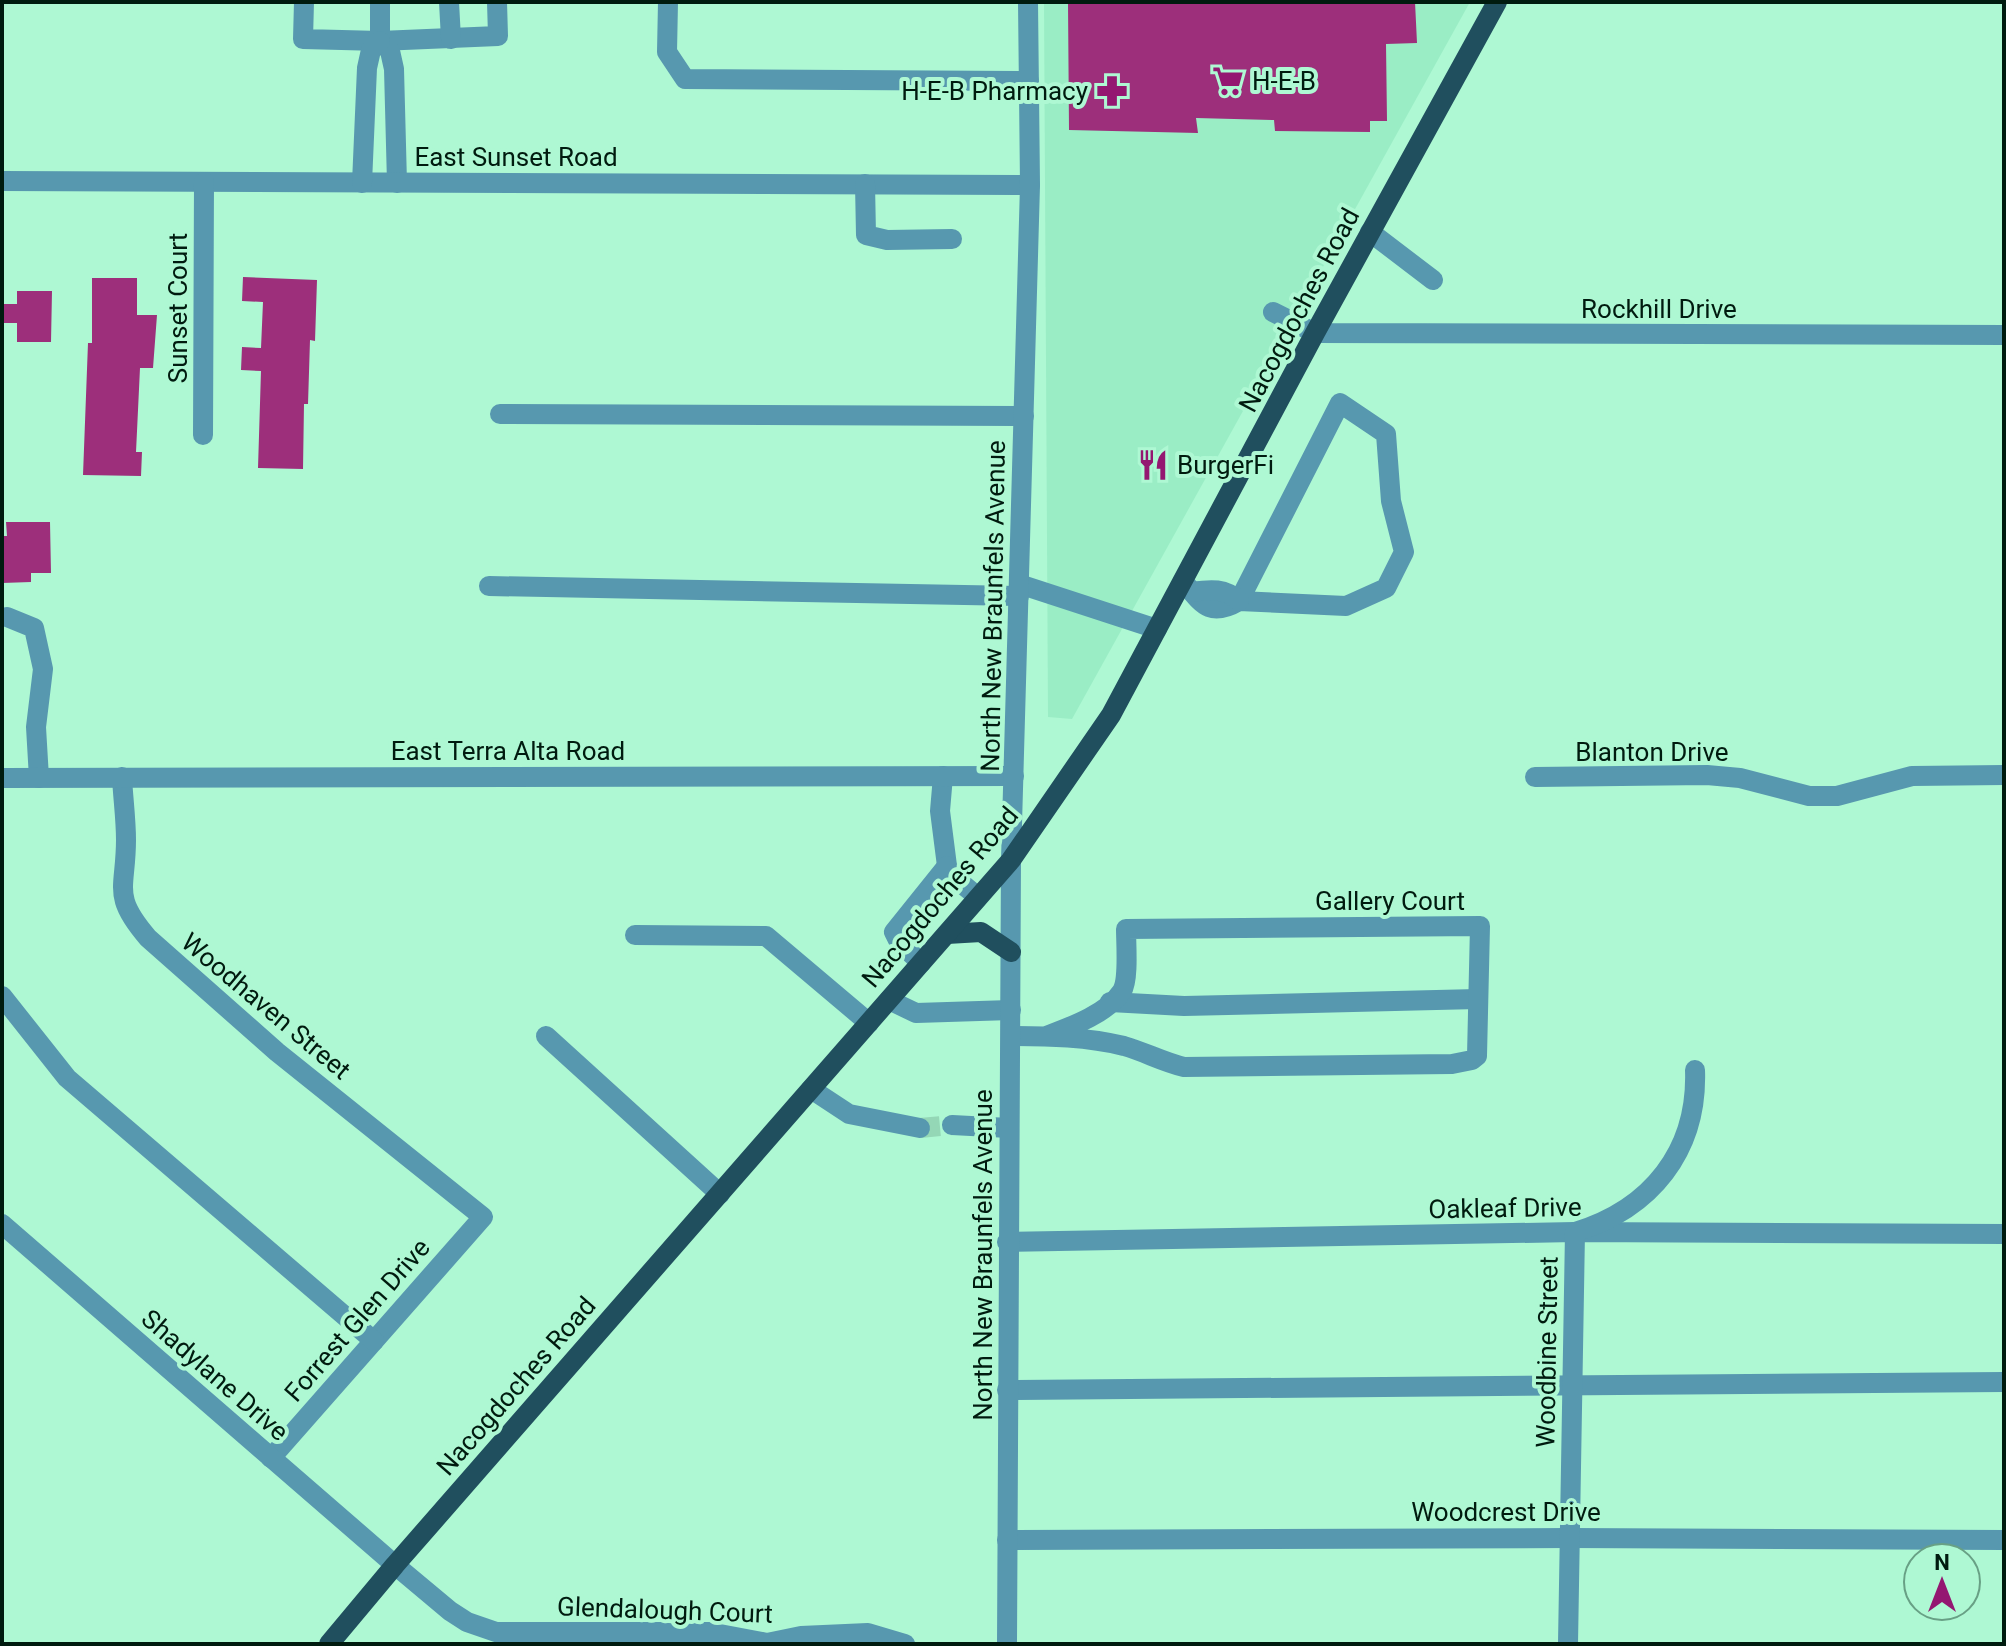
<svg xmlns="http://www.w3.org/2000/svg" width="2006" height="1646" font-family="Roboto,sans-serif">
<rect width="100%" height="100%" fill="#aef8d3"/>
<!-- built -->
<polygon fill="#9aedc5" points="1044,2 1470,2 1072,719 1048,717"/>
<!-- building -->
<g fill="#9d2f7b">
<polygon points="1068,2 1415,2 1417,43 1386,44 1387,121 1370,121 1370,132 1275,131 1274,120 1196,118 1198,133 1069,130"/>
<polygon points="243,277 317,280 315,341 310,340 308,404 304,404 303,469 258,468 261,371 241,370 242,347 261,348 263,302 242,301"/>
<polygon points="92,278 137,278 137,315 157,315 153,368 140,368 136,452 142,452 141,476 83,475 88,343 92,343"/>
<polygon points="17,291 52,291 51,342 17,342 17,323 2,323 2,304 17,304"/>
<polygon points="6,522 50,522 51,573 31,573 31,582 2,583 2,536 7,536"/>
</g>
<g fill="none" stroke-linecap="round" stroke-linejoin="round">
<!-- minor-tunnel -->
<polyline stroke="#94d7b6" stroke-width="20" stroke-dasharray="20 10" stroke-linecap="butt" points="920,1128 952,1125"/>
<!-- minor -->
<g stroke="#5798af" stroke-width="20">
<polyline points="304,2 303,39 380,41 498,36 497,2"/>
<polyline points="380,2 380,41 390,51 394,69 397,183"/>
<polyline points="449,2 451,39"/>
<polyline points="668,2 667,52 685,79 1029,81"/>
<polyline points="2,181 1030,185"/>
<polyline points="362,183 367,68 371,50 380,41"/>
<polyline points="865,184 866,235 887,240 952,239"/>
<polyline points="1370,232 1433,280"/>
<polyline points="1273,312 1315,333 2004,335"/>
<polyline points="500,414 1024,416"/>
<polyline points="203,435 204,182"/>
<path d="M1183,581C1201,602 1208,619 1239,601L1346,606L1386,588L1404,552L1391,501L1386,434L1340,403L1239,601"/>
<polyline points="1019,584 1157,629"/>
<polyline points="489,586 1019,596"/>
<path d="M1192,592C1211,589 1225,588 1239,601"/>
<polyline points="7,617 34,628 43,669 36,727 39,778"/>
<polyline points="943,776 940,811 947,866 950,874 978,897"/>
<path d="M122,777C123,798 126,819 126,840C126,889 111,895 148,938L277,1052L483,1217L271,1458"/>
<polyline points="1535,777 1707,775 1740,778 1809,796 1837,796 1912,776 2004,775"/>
<polyline points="2,778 1014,776"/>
<polyline points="635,935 766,936 869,1023"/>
<polyline points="921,963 899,942 894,932 947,866"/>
<polyline points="2,996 67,1078 374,1341"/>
<polyline points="889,1000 916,1013 1011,1010"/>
<polyline points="1110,1002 1184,1006 1478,999"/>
<polyline points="546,1036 720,1194"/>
<path d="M1011,1036C1048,1036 1088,1037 1124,1046C1145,1052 1163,1062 1184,1067L1452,1064L1472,1060L1477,1056L1480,926L1126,929C1126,943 1129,980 1122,991C1107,1014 1070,1027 1046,1036"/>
<polyline points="811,1089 849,1114 920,1128"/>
<polyline points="952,1125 1009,1128"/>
<polyline points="2,1224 395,1565 450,1611 467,1622 496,1632 709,1632 767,1643 801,1636 868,1633 905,1644"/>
<polyline points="1007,1242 1575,1232 2004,1234"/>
<polyline points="1007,1390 2004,1382"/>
<polyline points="1007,1540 1569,1538 2004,1540"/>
<polyline points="1007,1644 1011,860 1030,185 1028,2"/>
<path d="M1568,1644L1575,1232C1651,1209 1698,1151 1695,1070"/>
</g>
<!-- major -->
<g stroke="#204f5e" stroke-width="20">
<polyline points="947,934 981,932 1011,952"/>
<polyline points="329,1644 395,1565 1011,860 1111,715 1315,333 1497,2"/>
</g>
</g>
<!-- icons -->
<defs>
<symbol id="supermarket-bare" viewBox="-9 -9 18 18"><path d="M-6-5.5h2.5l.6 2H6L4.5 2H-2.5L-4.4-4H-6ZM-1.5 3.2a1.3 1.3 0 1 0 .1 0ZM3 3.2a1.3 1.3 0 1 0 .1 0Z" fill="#941771" stroke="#aef8d3" stroke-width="2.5" paint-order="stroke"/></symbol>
<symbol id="pharmacy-bare" viewBox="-9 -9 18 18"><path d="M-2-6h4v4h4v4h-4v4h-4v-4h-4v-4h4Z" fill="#941771" stroke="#aef8d3" stroke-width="2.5" paint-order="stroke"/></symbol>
<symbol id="restaurant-bare" viewBox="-9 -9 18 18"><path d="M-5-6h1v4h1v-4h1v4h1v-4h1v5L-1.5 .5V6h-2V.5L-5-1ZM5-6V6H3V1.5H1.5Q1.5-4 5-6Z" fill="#941771" stroke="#aef8d3" stroke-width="2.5" paint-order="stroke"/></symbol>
</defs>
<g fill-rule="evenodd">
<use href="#supermarket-bare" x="1206" y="59" width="44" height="44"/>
<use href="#pharmacy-bare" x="1090" y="69" width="44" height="44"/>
<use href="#restaurant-bare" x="1131" y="443" width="44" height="44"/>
</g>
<g text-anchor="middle" stroke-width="8" stroke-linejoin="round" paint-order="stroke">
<!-- poi labels -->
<g font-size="26" fill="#001b0f" stroke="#aef8d3" text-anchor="start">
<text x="1252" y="90">H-E-B</text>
<text x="1088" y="100" text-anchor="end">H-E-B Pharmacy</text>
<text x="1177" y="474">BurgerFi</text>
</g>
<!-- street labels -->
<g font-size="26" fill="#001b0f" stroke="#aef8d3">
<text x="516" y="166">East Sunset Road</text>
<text transform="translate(178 308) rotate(-90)" y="9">Sunset Court</text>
<text x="1659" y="318">Rockhill Drive</text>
<text transform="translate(1299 310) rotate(-62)" y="9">Nacogdoches Road</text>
<text transform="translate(993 606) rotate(-89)" y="9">North New Braunfels Avenue</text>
<text x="508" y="760">East Terra Alta Road</text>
<text x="1652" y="761">Blanton Drive</text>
<text transform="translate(940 897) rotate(-50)" y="9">Nacogdoches Road</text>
<text x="1390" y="910">Gallery Court</text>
<text transform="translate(266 1006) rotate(40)" y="9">Woodhaven Street</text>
<text transform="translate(1505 1208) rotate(-1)" y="9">Oakleaf Drive</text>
<text transform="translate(983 1255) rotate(-90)" y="9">North New Braunfels Avenue</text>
<text transform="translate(357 1320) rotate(-49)" y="9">Forrest Glen Drive</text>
<text transform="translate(1547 1352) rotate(-89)" y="9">Woodbine Street</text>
<text transform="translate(215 1375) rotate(41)" y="9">Shadylane Drive</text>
<text transform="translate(516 1386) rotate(-49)" y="9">Nacogdoches Road</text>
<text x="1506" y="1521">Woodcrest Drive</text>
<text transform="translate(665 1610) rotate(2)" y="9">Glendalough Court</text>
</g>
</g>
<!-- border -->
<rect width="2006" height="1646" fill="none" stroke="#001b0f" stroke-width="8"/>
<!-- north arrow -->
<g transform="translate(1942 1582)"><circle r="38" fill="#aef8d3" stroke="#68a085" stroke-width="2"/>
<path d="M0-6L14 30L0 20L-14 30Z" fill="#941771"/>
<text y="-12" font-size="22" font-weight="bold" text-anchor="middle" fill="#001b0f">N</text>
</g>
</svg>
